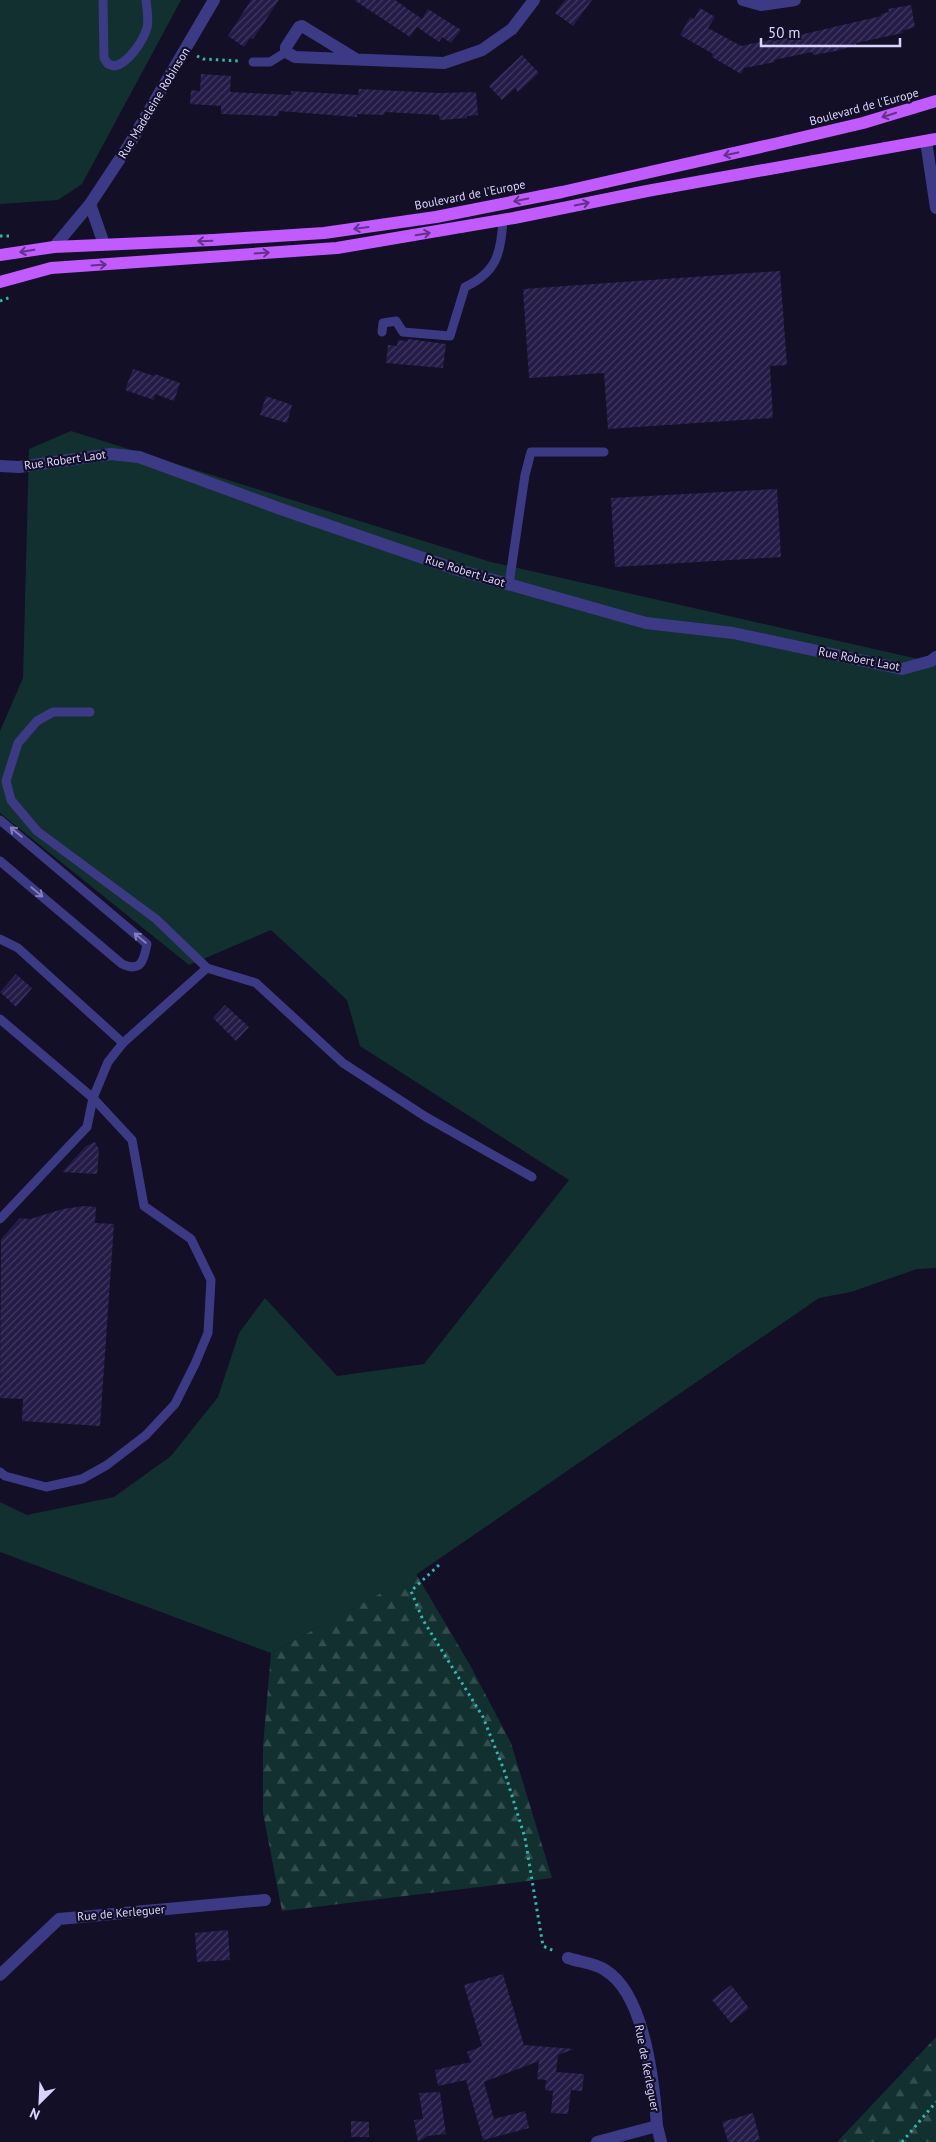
<svg xmlns="http://www.w3.org/2000/svg" width="936" height="2142" font-family="'PT Sans',sans-serif">
<defs>
<pattern id="forest-firs" width="22" height="20" patternUnits="userSpaceOnUse" patternTransform="scale(1.25)"><rect width="22" height="20" fill="#12302f"/><path d="M5 1l3.5 6h-7zM16 11l3.5 6h-7z" fill="#344d4e"/></pattern>
<pattern id="building-hatch" width="6" height="6" patternUnits="userSpaceOnUse" patternTransform="scale(1.25)"><rect width="6" height="6" fill="#241b47"/><path d="M-1 1l2-2M0 6l6-6M5 7l2-2" fill="none" stroke="#433b63"/></pattern>
</defs>
<rect width="100%" height="100%" fill="#130f26"/>
<!-- green -->
<g fill="#12302f">
<polygon points="0,0 181,0 82,184 58,200 0,204"/>
<polygon points="71,431 491,562 936,663 936,1268 917,1269 851,1292 819,1298 417,1574 271,1653 0,1552 0,1502 27,1515 114,1497 171,1456 218,1397 239,1333 265,1298 337,1376 424,1364 569,1180 360,1046 347,1000 271,930 189,965 0,813 0,731 23,678 29,449"/>
</g>
<!-- forest -->
<g fill="url(#forest-firs)">
<polygon points="416,1574 470,1665 511,1743 552,1878 282,1911 263,1813 263,1746 271,1653"/>
<polygon points="936,2037 936,2142 837,2142"/>
</g>
<!-- building -->
<g fill="url(#building-hatch)">
<polygon points="251,0 279,0 253,39 250,38 244,47 228,36"/>
<polygon points="354,0 395,0 422,19 428,9 461,30 451,43 442,37 439,42 417,27 410,37"/>
<polygon points="565,0 592,0 573,26 555,13"/>
<polygon points="911,5 915,27 902,31 903,33 856,43 856,45 836,51 813,55 812,52 774,60 775,62 744,68 741,74 712,57 713,54 680,35 690,17 694,19 700,8 715,17 708,28 741,46 774,39 774,41 881,16 881,14 889,12 888,9"/>
<polygon points="522,55 539,73 518,92 515,88 502,100 489,86"/>
<polygon points="201,74 231,76 230,92 291,95 291,91 358,95 359,89 439,93 476,92 478,115 467,116 467,118 440,120 439,115 385,112 384,115 357,114 357,117 279,111 278,116 221,114 221,106 190,104 191,90 200,91"/>
<polygon points="780,271 787,365 770,366 773,418 608,429 604,373 529,378 523,289"/>
<polygon points="408,339 446,344 443,368 386,363 388,345 397,346 398,340 408,341"/>
<polygon points="133,369 154,376 155,374 180,383 174,401 155,394 154,400 125,390"/>
<polygon points="266,396 292,405 287,423 260,415"/>
<polygon points="777,489 781,557 615,567 611,498"/>
<polygon points="16,974 32,988 16,1007 0,992"/>
<polygon points="225,1005 249,1027 236,1041 213,1018"/>
<polygon points="95,1142 99,1150 97,1174 62,1172 86,1146"/>
<polygon points="85,1206 96,1207 95,1223 114,1224 100,1426 22,1421 23,1399 0,1398 1,1239 20,1218 30,1219 63,1209"/>
<polygon points="228,1930 230,1960 197,1962 195,1933"/>
<polygon points="503,1974 524,2045 574,2049 558,2055 556,2072 584,2074 582,2091 571,2090 568,2114 551,2113 553,2091 545,2090 546,2080 537,2079 539,2061 484,2082 494,2119 525,2111 529,2128 483,2140 466,2080 438,2086 435,2070 471,2062 467,2052 482,2046 464,1985"/>
<polygon points="731,1985 749,2008 731,2023 712,2000"/>
<polygon points="440,2092 446,2134 427,2136 418,2142 414,2120 423,2119 419,2093"/>
<polygon points="753,2113 760,2140 752,2142 728,2142 722,2122"/>
<polygon points="351,2121 369,2122 369,2137 351,2137"/>
</g>
<g fill="none" stroke-linecap="round" stroke-linejoin="round">
<!-- path -->
<g stroke="#2fb8b0" stroke-width="3" stroke-dasharray="2.5 4" stroke-linecap="butt">
<polyline points="197,56 203,59 240,61"/>
<polyline points="0,236 11,236"/>
<polyline points="0,301 11,297"/>
<polyline points="439,1565 411,1591 423,1620 483,1717 504,1770 525,1838 543,1946 554,1951"/>
<polyline points="902,2142 936,2102"/>
</g>
<!-- lane -->
<g stroke="#3d3a85" stroke-width="9">
<path d="M103,0L104,58L108,64L114,66C128,64 143,41 147,28C149,19 147,9 146,0"/>
<polyline points="253,62 270,62 286,52"/>
<path d="M382,332L383,323L396,321L403,332L450,336L465,287C497,272 501,253 503,220"/>
<polyline points="509,584 525,475 531,452 604,452"/>
<polyline points="90,712 53,712 37,721 18,743 6,781 11,800 37,831 156,919 207,968"/>
<path d="M0,820L147,944C144,960 141,973 122,964L0,861"/>
<polyline points="0,939 18,948 123,1043"/>
<polyline points="0,1019 93,1098 132,1140 144,1206 191,1239 211,1280 208,1333 195,1364 175,1404 146,1435 107,1465 82,1479 46,1487 5,1476 0,1472"/>
<polyline points="0,1219 87,1127 93,1098 108,1062 123,1043 207,968 256,983 343,1063 426,1117 532,1177"/>
</g>
<!-- street -->
<g stroke="#3d3a85" stroke-width="12">
<polyline points="743,0 761,5 795,0"/>
<polyline points="356,59 302,26 299,27 286,47 286,52 295,57 444,63 482,50 512,29 534,0"/>
<polyline points="926,141 936,208"/>
<polyline points="90,204 104,244"/>
<polyline points="54,247 90,204 129,145 214,0"/>
<polyline points="0,466 19,467 111,454 139,457 278,508 458,570 646,623 733,633 902,669 931,661 936,657"/>
<path d="M568,1958C579,1962 596,1963 605,1970C645,1994 654,2083 657,2126"/>
<polyline points="0,1975 59,1919 265,1900"/>
<polyline points="597,2142 657,2126 661,2142"/>
</g>
<!-- primary -->
<g stroke="#c25bff" stroke-width="12">
<polyline points="0,255 54,247 213,240 324,233 436,217 562,192 774,144 863,123 936,101"/>
<polyline points="0,282 51,268 337,248 514,218 647,191 936,139"/>
</g>
</g>
<!-- one-way arrows -->
<defs><path id="oneway-shaft" d="M-6 0H5M1.5-3L5.5 0L1.5 3" fill="none" stroke-width="1.6" stroke-linecap="round" stroke-linejoin="round" transform="scale(1.25)"/></defs>
<g stroke="#623188">
<use href="#oneway-shaft" transform="translate(889 115) rotate(162)"/>
<use href="#oneway-shaft" transform="translate(731 154) rotate(168)"/>
<use href="#oneway-shaft" transform="translate(521 200) rotate(169)"/>
<use href="#oneway-shaft" transform="translate(582 204) rotate(-12)"/>
<use href="#oneway-shaft" transform="translate(361 228) rotate(172)"/>
<use href="#oneway-shaft" transform="translate(423 234) rotate(-10)"/>
<use href="#oneway-shaft" transform="translate(205 241) rotate(178)"/>
<use href="#oneway-shaft" transform="translate(27 251) rotate(171)"/>
<use href="#oneway-shaft" transform="translate(262 253) rotate(-4)"/>
<use href="#oneway-shaft" transform="translate(99 265) rotate(-4)"/>
</g>
<g stroke="#837fbc">
<use href="#oneway-shaft" transform="translate(16 832) rotate(-140)"/>
<use href="#oneway-shaft" transform="translate(37 892) rotate(40)"/>
<use href="#oneway-shaft" transform="translate(140 938) rotate(-140)"/>
</g>
<g text-anchor="middle" stroke-width="4.5" stroke-linejoin="round" paint-order="stroke">
<!-- street labels -->
<g font-size="12" fill="#d9d4ff" stroke="#130f26">
<text transform="translate(154 103) rotate(-59)" y="4">Rue Madeleine Robinson</text>
<text transform="translate(864 107) rotate(-15)" y="4">Boulevard de l'Europe</text>
<text transform="translate(470 195) rotate(-11)" y="4">Boulevard de l'Europe</text>
<text transform="translate(65 460) rotate(-8)" y="4">Rue Robert Laot</text>
<text transform="translate(465 571) rotate(17)" y="4">Rue Robert Laot</text>
<text transform="translate(859 659) rotate(11)" y="4">Rue Robert Laot</text>
<text transform="translate(121 1913) rotate(-5)" y="4">Rue de Kerleguer</text>
<text transform="translate(647 2068) rotate(79)" y="4">Rue de Kerleguer</text>
</g>
</g>
<!-- north arrow -->
<g transform="translate(40 2102) rotate(204)" stroke="#130f26" stroke-width="4" paint-order="stroke">
<path d="M0-4L9 19L0 12L-9 19Z" fill="#d9d4ff"/>
<text y="-8" font-size="14" font-weight="bold" text-anchor="middle" fill="#d9d4ff">N</text>
</g>
<!-- scale -->
<path d="M761 38v8h139v-8" fill="none" stroke="#d9d4ff" stroke-width="2.5"/>
<text x="768" y="38" font-size="15" fill="#d9d4ff" stroke="#130f26" stroke-width="4" paint-order="stroke">50 m</text>
</svg>
